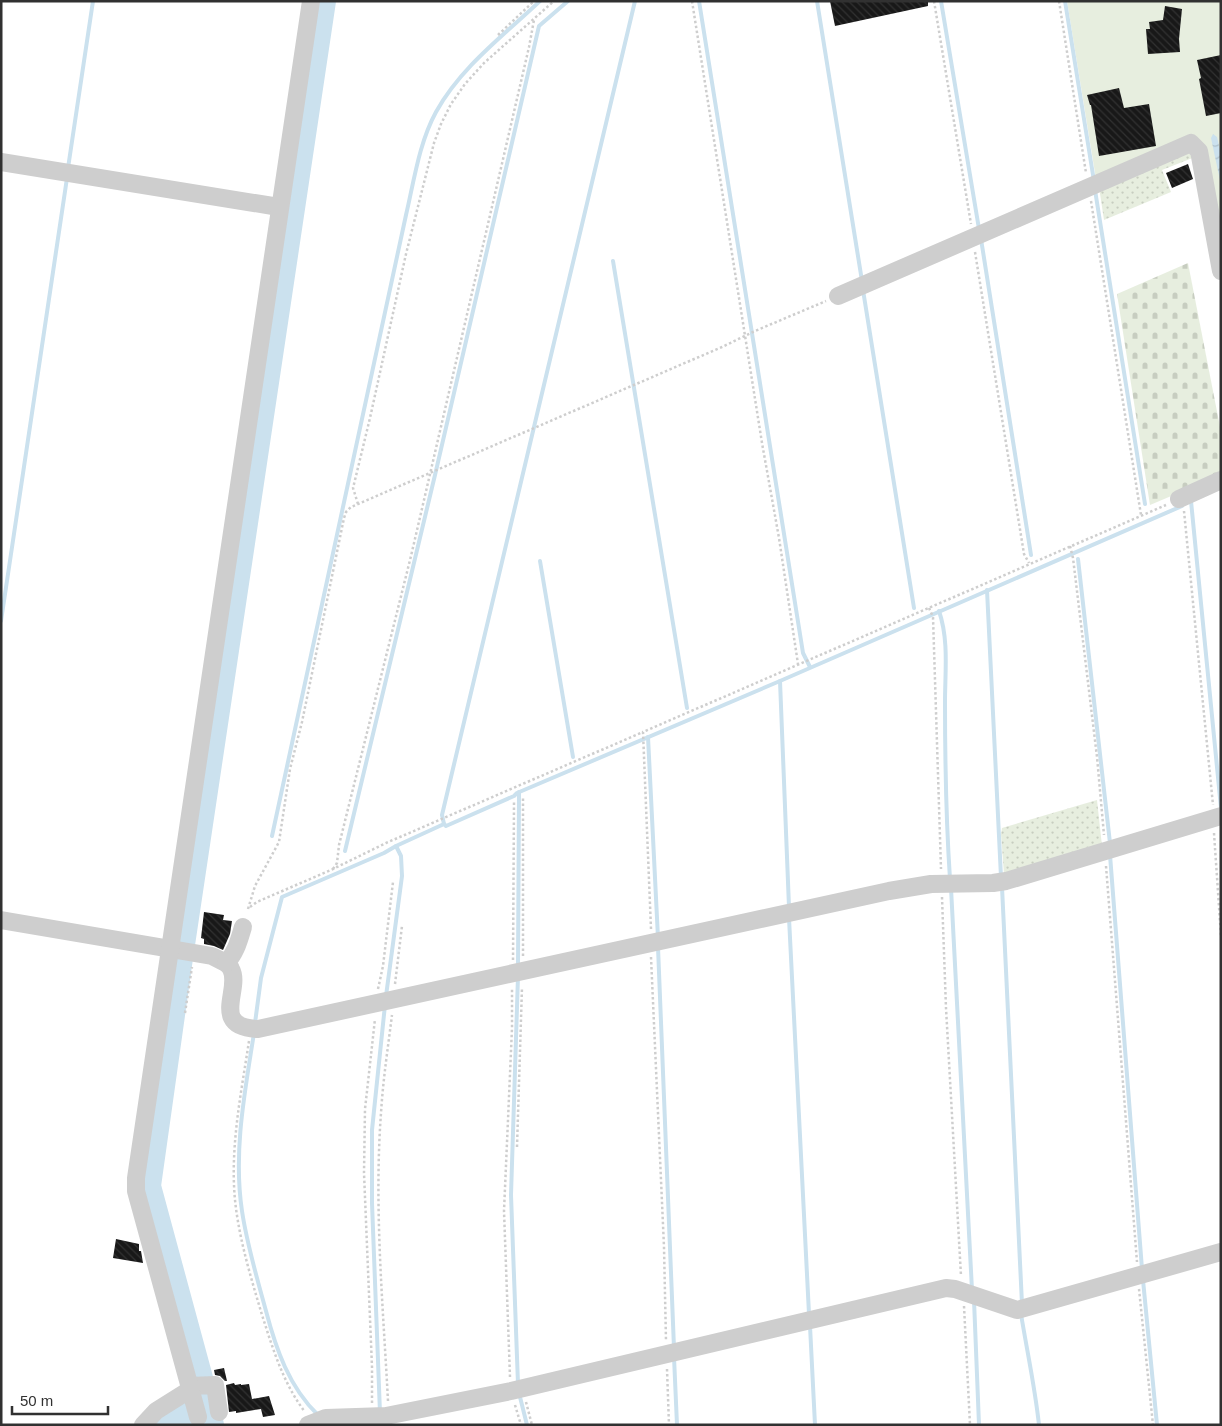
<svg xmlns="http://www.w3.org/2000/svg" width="1222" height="1426" font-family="Arial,sans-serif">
<defs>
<pattern id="grass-dots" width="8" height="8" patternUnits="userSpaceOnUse" patternTransform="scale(1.25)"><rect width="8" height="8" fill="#e7eedf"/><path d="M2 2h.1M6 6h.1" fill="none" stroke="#c7cdc0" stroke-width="1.8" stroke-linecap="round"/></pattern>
<pattern id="cemetery-stones" width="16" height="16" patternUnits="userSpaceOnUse" patternTransform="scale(1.25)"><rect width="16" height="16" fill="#e7eedf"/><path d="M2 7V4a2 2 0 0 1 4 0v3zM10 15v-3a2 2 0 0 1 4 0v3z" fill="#c7cdc0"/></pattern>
<pattern id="water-waves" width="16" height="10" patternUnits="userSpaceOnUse" patternTransform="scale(1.25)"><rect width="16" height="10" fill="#cbe1ee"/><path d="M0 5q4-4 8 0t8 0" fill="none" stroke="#afc2cd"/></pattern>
<pattern id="building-back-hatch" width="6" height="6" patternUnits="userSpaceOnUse" patternTransform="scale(1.25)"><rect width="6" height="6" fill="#181818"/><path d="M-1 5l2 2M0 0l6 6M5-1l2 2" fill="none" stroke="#313131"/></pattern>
</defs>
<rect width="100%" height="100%" fill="#fff"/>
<!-- grass -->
<g fill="url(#grass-dots)">
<polygon points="1182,149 1195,157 1162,170 1171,192 1104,220 1099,187"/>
<polygon points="1097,800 1102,846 1004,874 1001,834 1002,828"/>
</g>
<!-- cemetery -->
<polygon fill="url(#cemetery-stones)" points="1188,263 1221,432 1221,475 1150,505 1117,294"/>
<!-- park -->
<polygon fill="#e7eedf" points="1067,1 1221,1 1221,245 1201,142 1096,179"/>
<!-- water -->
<g fill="url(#water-waves)">
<polygon points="1213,134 1217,137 1221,154 1221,185 1211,138"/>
<polygon points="217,1415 222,1425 203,1425 204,1418"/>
</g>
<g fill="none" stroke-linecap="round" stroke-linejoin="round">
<!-- stream -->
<g stroke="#cbe1ee" stroke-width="4">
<polyline points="699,1 803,653 810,667"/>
<polyline points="817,1 862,281"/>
<polyline points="941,1 979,229"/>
<polyline points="1065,1 1094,181"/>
<polyline points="68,168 93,1"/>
<polyline points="1095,190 1145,504"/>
<polyline points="981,239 1031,555"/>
<polyline points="613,261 687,708"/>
<polyline points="863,290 914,608"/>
<polyline points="1191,501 1221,808"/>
<polyline points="1078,559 1110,843"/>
<polyline points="540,561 573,757"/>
<polyline points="987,590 1001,877"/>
<path d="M939,611C949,640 945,672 945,702C945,761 946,820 950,879"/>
<polyline points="1,621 67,178"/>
<polyline points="780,681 789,907"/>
<polyline points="648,737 658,938"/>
<polyline points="444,824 442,815 635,1"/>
<path d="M272,836L406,215C414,181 419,143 436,112C461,67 503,36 540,1"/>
<polyline points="345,851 435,475 539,26 568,1"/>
<polyline points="1110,855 1142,1269"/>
<polyline points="1002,887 1022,1304"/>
<polyline points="951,888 972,1290"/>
<polyline points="789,918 809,1314"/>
<polyline points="658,947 674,1348"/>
<polyline points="518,966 519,792"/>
<polyline points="386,996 402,876 401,856 396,846"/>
<polyline points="255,1023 261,978 282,897 384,853 396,846 444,824 446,826 514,796 517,793 780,681 1182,506"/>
<path d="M254,1033C245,1091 233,1152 242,1211C247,1245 257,1278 266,1311C276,1349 289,1387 318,1415"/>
<polyline points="1143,1280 1157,1425"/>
<polyline points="974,1300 979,1425"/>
<path d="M1021,1314C1027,1351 1035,1387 1039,1425"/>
<polyline points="810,1326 815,1425"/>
<polyline points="674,1357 677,1425"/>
<polyline points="518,1384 511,1195 518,976"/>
<polyline points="519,1393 527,1425"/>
<polyline points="380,1413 372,1203 372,1130 385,1005"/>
</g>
<!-- river -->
<g stroke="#cbe1ee" stroke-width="22">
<path d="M163,1425C175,1406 188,1413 202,1425"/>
<polyline points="213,1425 202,1378 150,1186 182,958 325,1"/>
</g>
</g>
<!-- building -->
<g fill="url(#building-back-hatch)">
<polygon points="830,1 928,1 928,6 835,26"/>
<polygon points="1165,6 1182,9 1179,39 1180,52 1148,54 1146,29 1150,29 1149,22 1163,20"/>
<polygon points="1221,55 1221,113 1206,116 1199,79 1201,78 1197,60"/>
<polygon points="1119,88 1124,108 1149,104 1156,146 1099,156 1091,105 1090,105 1087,95"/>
<polygon points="1188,164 1193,179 1172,188 1166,173"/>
<polygon points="204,912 224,915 223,920 232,921 230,934 223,950 214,946 204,944 204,939 201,938"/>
<polygon points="116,1239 139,1244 139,1251 141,1251 143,1263 113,1258"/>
<polygon points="224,1368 227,1381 225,1381 220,1376 215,1375 214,1370"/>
<polygon points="234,1383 235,1385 241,1384 241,1385 249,1384 252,1399 269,1396 275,1415 263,1417 261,1409 236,1413 236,1411 229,1412 226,1385"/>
</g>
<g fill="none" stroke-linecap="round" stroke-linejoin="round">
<!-- path -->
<g stroke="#cecece" stroke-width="2.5" stroke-dasharray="2.5 2.5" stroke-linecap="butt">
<polyline points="692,1 762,443 779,538 798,664"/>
<polyline points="934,1 971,224"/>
<polyline points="1059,1 1086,173"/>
<polyline points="498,35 534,1"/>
<polyline points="1091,201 1141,515"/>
<polyline points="975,252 1024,554 1029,563"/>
<polyline points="358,504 353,488 355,480 370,418 406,254 434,143 441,124 451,104 465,84 484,63 554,1"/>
<polyline points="1184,511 1213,805"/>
<polyline points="1070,546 1073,558 1097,757 1104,835"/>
<polyline points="929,608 933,617 941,869"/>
<polyline points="1214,833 1221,936"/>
<polyline points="1106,866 1137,1262"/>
<polyline points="333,869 337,863 339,845 411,556 529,47 534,20"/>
<polyline points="942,897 946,1008 961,1276"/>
<polyline points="250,907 257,902 333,869 386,843 643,732"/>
<polyline points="248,909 255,886 279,842 290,769 302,722 344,518 346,512 351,507 722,347 755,331 826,301"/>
<polyline points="651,929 643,732 1166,505"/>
<polyline points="523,956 523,798"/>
<polyline points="651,957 664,1247 666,1341"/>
<polyline points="513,960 514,802"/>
<polyline points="395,984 402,926"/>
<polyline points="378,989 383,966 393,882"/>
<polyline points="185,1013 192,967"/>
<path d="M249,1041C241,1094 230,1147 235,1200C239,1239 251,1278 262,1315C273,1349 283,1383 305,1412"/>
<polyline points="517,1147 522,987"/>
<polyline points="1139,1289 1153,1425"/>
<polyline points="964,1306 970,1425"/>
<polyline points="667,1369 669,1425"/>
<polyline points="510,1377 504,1211 512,1028 512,988"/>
<path d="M388,1401C383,1305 374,1208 381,1113C383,1080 388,1047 392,1015"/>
<polyline points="526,1402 532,1425"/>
<polyline points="372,1403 372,1367 364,1173 365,1109 375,1019"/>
<polyline points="515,1405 521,1425"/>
</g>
<!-- minor -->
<g stroke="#cecece" stroke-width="18">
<polyline points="1,162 279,207"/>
<polyline points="838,296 1191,143 1199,151 1221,271"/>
<polyline points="1179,499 1221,480"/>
<path d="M1,920L212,956C219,960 228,962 231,969C242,989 209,1027 258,1029L889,891L931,884L993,883L1006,881L1221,816"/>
<path d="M226,963C236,953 239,940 243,927"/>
<polyline points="190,1386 215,1385 219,1412"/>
<polyline points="198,1417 136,1191 136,1178 311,1"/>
<polyline points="143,1425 156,1411 191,1389"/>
<polyline points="308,1425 326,1418 386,1416 511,1391 946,1288 955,1289 1017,1310 1221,1252"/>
</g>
</g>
<!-- border -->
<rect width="1222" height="1426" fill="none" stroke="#313131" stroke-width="5"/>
<!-- scale -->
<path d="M12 1406v8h96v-8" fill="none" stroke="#313131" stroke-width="2.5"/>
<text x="20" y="1406" font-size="15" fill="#313131" stroke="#ffffff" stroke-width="4" paint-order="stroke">50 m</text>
</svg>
